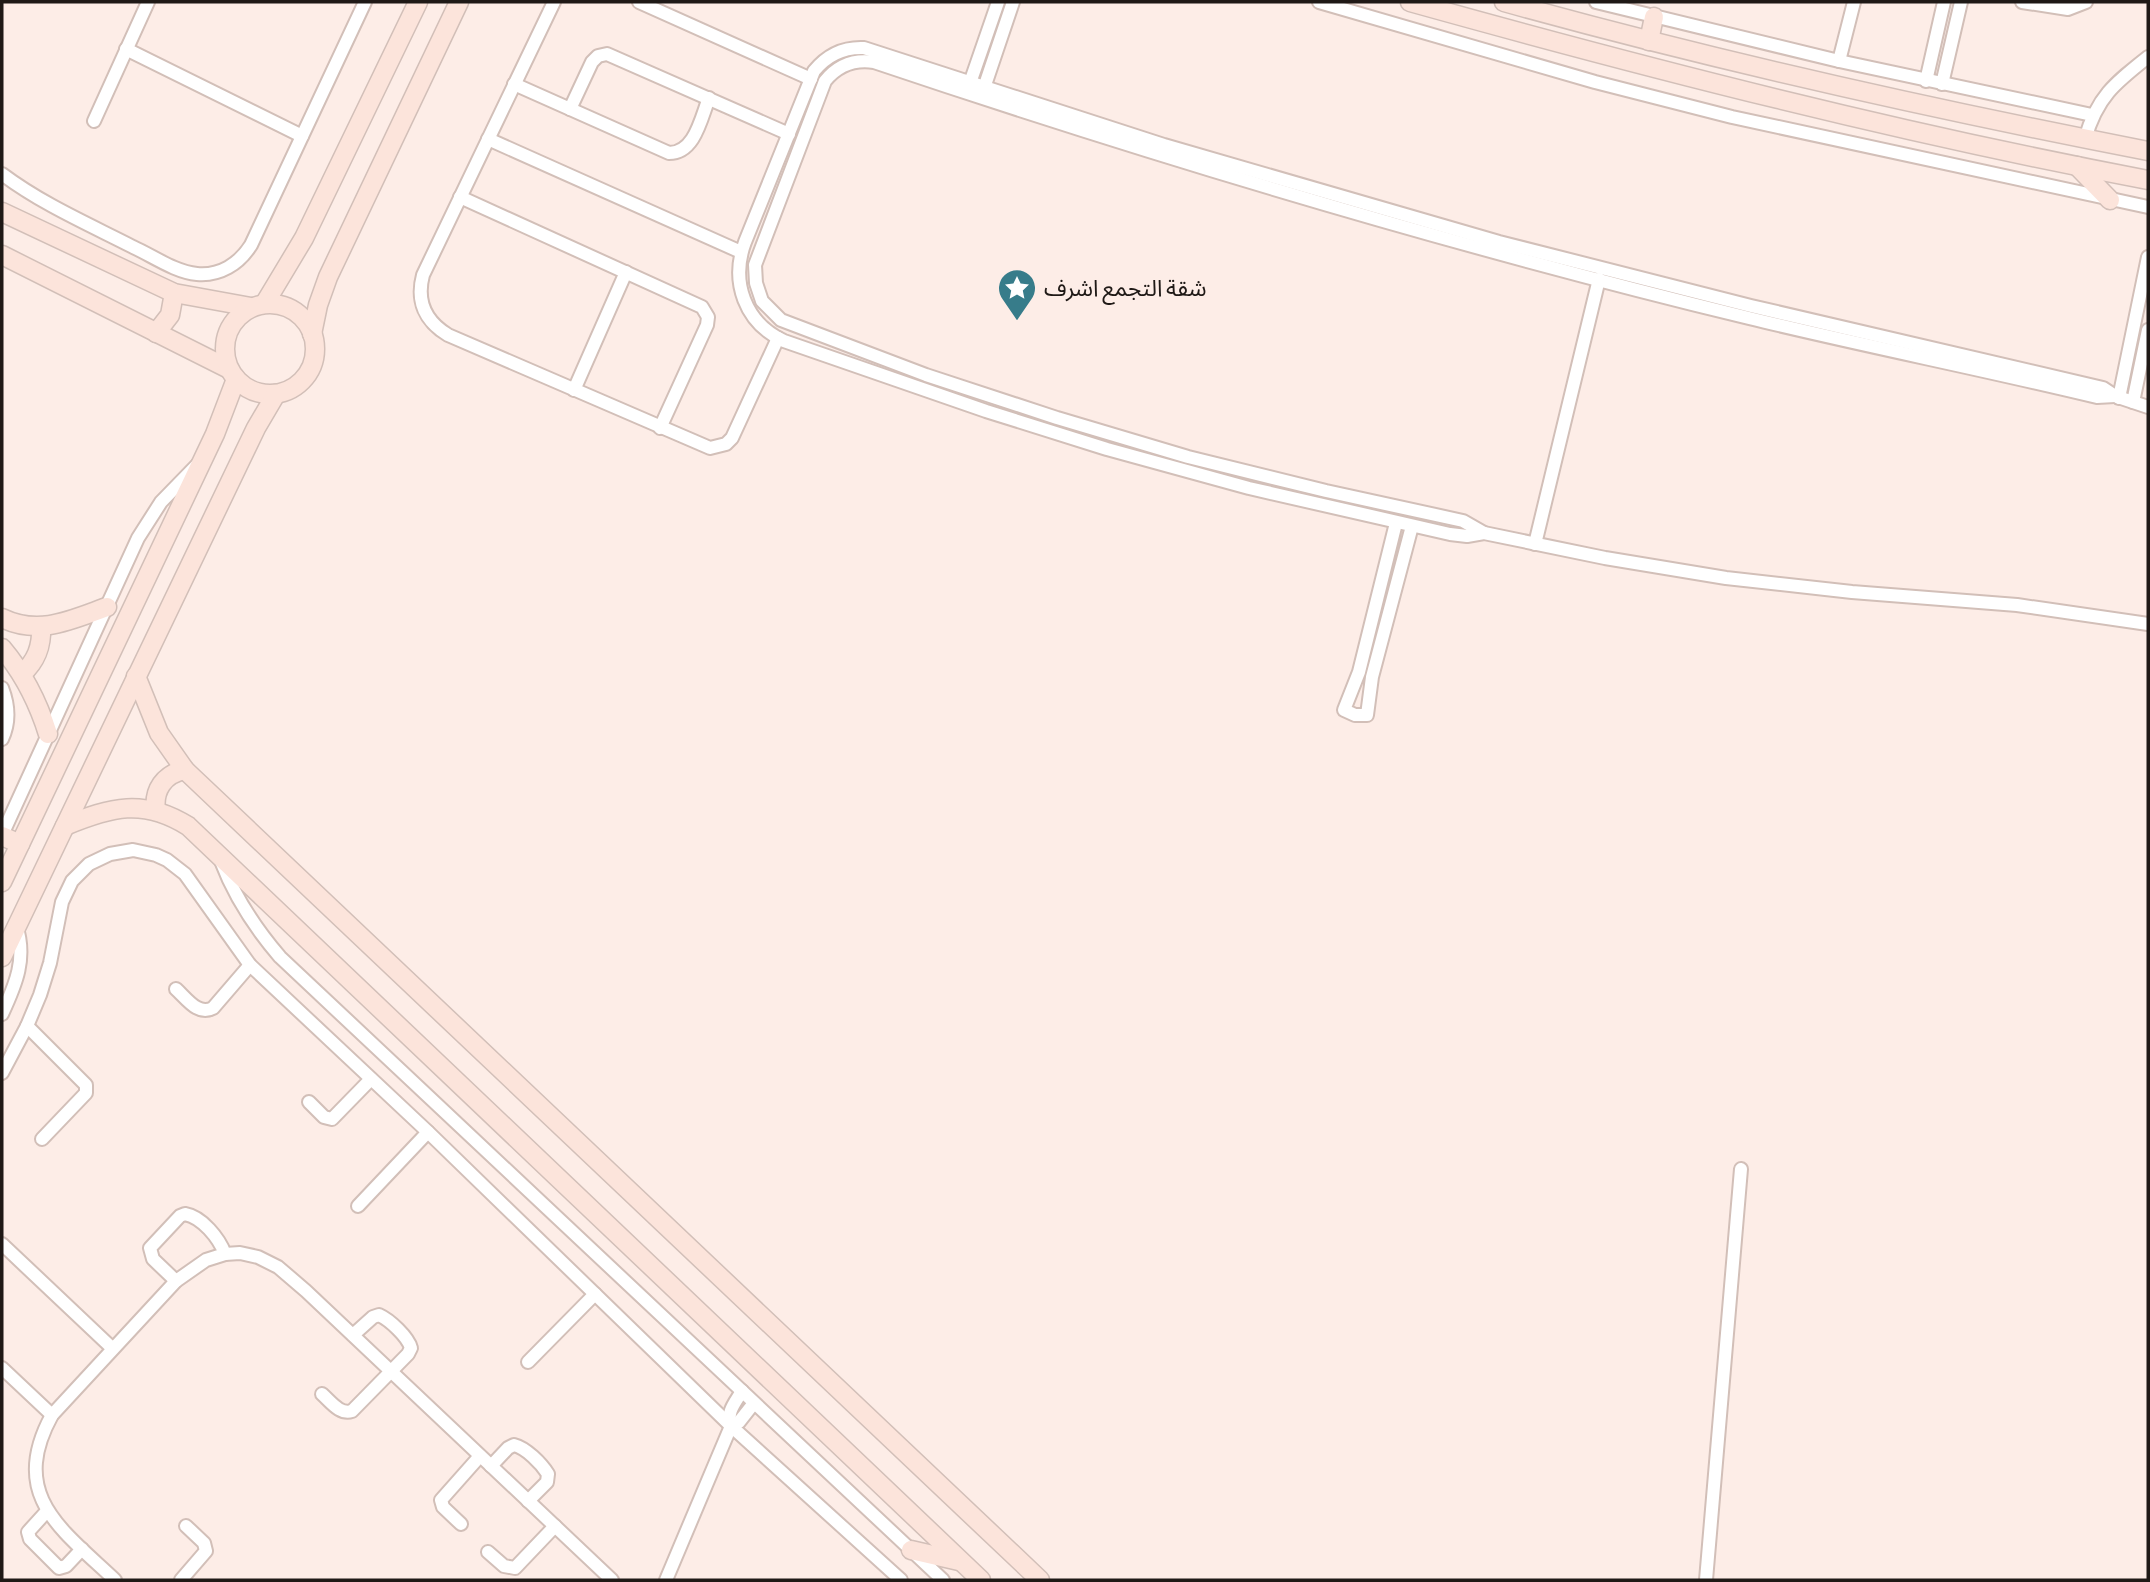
<svg xmlns="http://www.w3.org/2000/svg" width="2150" height="1582" font-family="'Sofia Sans Condensed','Noto Sans Arabic',sans-serif">
<rect width="100%" height="100%" fill="#fdede7"/>
<g fill="none" stroke-linecap="round" stroke-linejoin="round">
<defs>
<g id="street">
<path d="M554,2L423,275C416,301 425,321 448,335L710,448L726,444L732,438L778,338"/>
<polyline points="639,2 811,79"/>
<polyline points="1319,2 1595,82 1732,117 2148,207"/>
<polyline points="1596,2 1839,61 2092,115"/>
<polyline points="2022,2 2068,9 2086,2"/>
<polyline points="126,49 302,136"/>
<polyline points="1839,61 1854,2"/>
<polyline points="1926,81 1944,2"/>
<polyline points="970,83 998,2"/>
<path d="M514,84L669,153C695,153 701,118 709,98"/>
<polyline points="1942,84 1961,2"/>
<polyline points="984,88 1013,2"/>
<polyline points="570,109 592,62 598,56 607,54 789,134"/>
<polyline points="94,121 148,2"/>
<polyline points="488,139 741,252"/>
<path d="M2085,139C2097,97 2115,83 2148,57"/>
<path d="M2,174C42,204 88,224 133,247C153,256 175,272 197,274C220,276 239,264 251,245L365,2"/>
<polyline points="460,197 702,307 708,317 707,325 660,428"/>
<polyline points="574,390 626,272"/>
<polyline points="2119,398 2148,257"/>
<polyline points="2133,402 2148,330"/>
<path d="M2148,407L2115,396L2103,388L1751,306L1499,242L1164,145L864,48C843,47 827,55 814,71L745,242C730,282 745,323 784,341L986,411L1107,449L1249,488L1450,534L1467,536L1484,533L1605,558L1726,578L1852,592L2017,605L2148,624"/>
<polyline points="1396,523 1359,672 1344,710 1355,715 1367,715 1372,677 1412,526"/>
<path d="M1484,533L1463,521L1326,491L1188,457L1057,418L926,375L781,320L762,301L756,283L755,265L825,81C838,65 854,59 874,62C1162,159 1453,246 1749,318C1864,346 1981,369 2097,397L2115,396"/>
<polyline points="1535,544 1599,279"/>
<path d="M2,688C9,706 10,722 2,739"/>
<polyline points="2,835 138,538 161,502 198,464"/>
<path d="M221,861C235,898 255,928 280,957L943,1580"/>
<path d="M176,989C187,999 198,1016 213,1008L250,965"/>
<path d="M2,1014C16,984 27,958 16,925"/>
<polyline points="27,1026 86,1085 86,1093 42,1139"/>
<polyline points="2,1073 27,1026 40,995 50,963 62,902 72,881 89,864 110,854 133,850 156,855 167,860 185,874 250,965 428,1132 731,1426 901,1580"/>
<polyline points="309,1102 324,1117 332,1119 371,1079"/>
<polyline points="358,1206 428,1132"/>
<polyline points="2,1244 112,1348"/>
<path d="M176,1281L153,1259L150,1248L180,1216L185,1214C202,1217 219,1238 225,1254"/>
<polyline points="528,1362 595,1294"/>
<polyline points="2,1368 52,1415"/>
<path d="M322,1394C331,1402 340,1415 352,1411L408,1354L411,1348C408,1337 390,1320 379,1315L373,1317L353,1335"/>
<polyline points="731,1426 739,1422 754,1403"/>
<path d="M491,1466L508,1448L514,1445C526,1448 541,1463 548,1474L547,1482L528,1501"/>
<polyline points="47,1511 28,1532 30,1539 59,1568 66,1566 82,1549"/>
<polyline points="461,1524 443,1507 441,1500 480,1456"/>
<polyline points="488,1552 504,1566 515,1568 555,1526"/>
<path d="M115,1580C61,1529 8,1495 52,1415L176,1281L206,1260L225,1254L240,1253L258,1257L278,1267L306,1291L612,1580"/>
<polyline points="181,1580 206,1551 204,1543 186,1526"/>
<path d="M666,1580L731,1426C726,1412 735,1403 742,1391"/>
<polyline points="1706,1580 1741,1169"/>
</g>
<g id="secondary">
<path d="M1410,2C1654,70 1900,133 2148,180"/>
<path d="M1504,2C1716,61 1932,109 2148,151"/>
<polyline points="1649,41 1654,17"/>
<polyline points="2077,166 2110,200"/>
<polyline points="2,212 174,293 251,307"/>
<polyline points="2,255 229,369"/>
<polyline points="265,303 304,238 418,2"/>
<circle cx="270" cy="349" r="45"/>
<polyline points="156,333 170,315 174,293"/>
<polyline points="312,334 318,305 328,277 459,2"/>
<path d="M2,618C39,636 71,620 107,607"/>
<path d="M2,648C24,674 38,702 48,734"/>
<path d="M22,674C36,661 42,647 41,627"/>
<polyline points="136,676 159,733 185,770 1040,1580"/>
<path d="M156,811C153,790 164,774 185,770"/>
<path d="M65,826C111,807 143,798 188,826L981,1580"/>
<polyline points="2,836 20,844"/>
<polyline points="2,882 215,434 236,379"/>
<polyline points="2,957 256,428 276,394"/>
<polyline points="911,1550 959,1561"/>
</g>
</defs>
<!-- street casing -->
<use href="#street" stroke="#d2bfb8" stroke-width="16"/>
<!-- secondary casing -->
<use href="#secondary" stroke="#d2bfb8" stroke-width="21"/>
<!-- street -->
<use href="#street" stroke="#fff" stroke-width="12"/>
<!-- secondary -->
<use href="#secondary" stroke="#fce4db" stroke-width="18"/>
</g>
<!-- icons -->
<defs>
<symbol id="sight-pin" viewBox="-11 -11 22 30"><path d="M0 17L-7.5 6A9.5 9.5 0 1 1 7.5 6Z" fill="#377c8a" stroke="#fdede7"/><path d="M0-6L1.8-2.2L6-1.7L2.9 1.2L3.7 5.4L0 3.3L-3.7 5.4L-2.9 1.2L-6-1.7L-1.8-2.2Z" fill="#fff"/></symbol>
</defs>
<g fill-rule="evenodd">
<use href="#sight-pin" x="995" y="266" width="44" height="60"/>
</g>
<g text-anchor="middle" stroke-width="5" stroke-linejoin="round" paint-order="stroke">
<!-- poi labels -->
<g font-size="23" fill="#1f1916" stroke="#fdede7" text-anchor="start">
<text x="1044" y="296">شقة التجمع اشرف</text>
</g>
</g>
<!-- border -->
<rect width="2150" height="1582" fill="none" stroke="#1f1916" stroke-width="7"/>
</svg>
